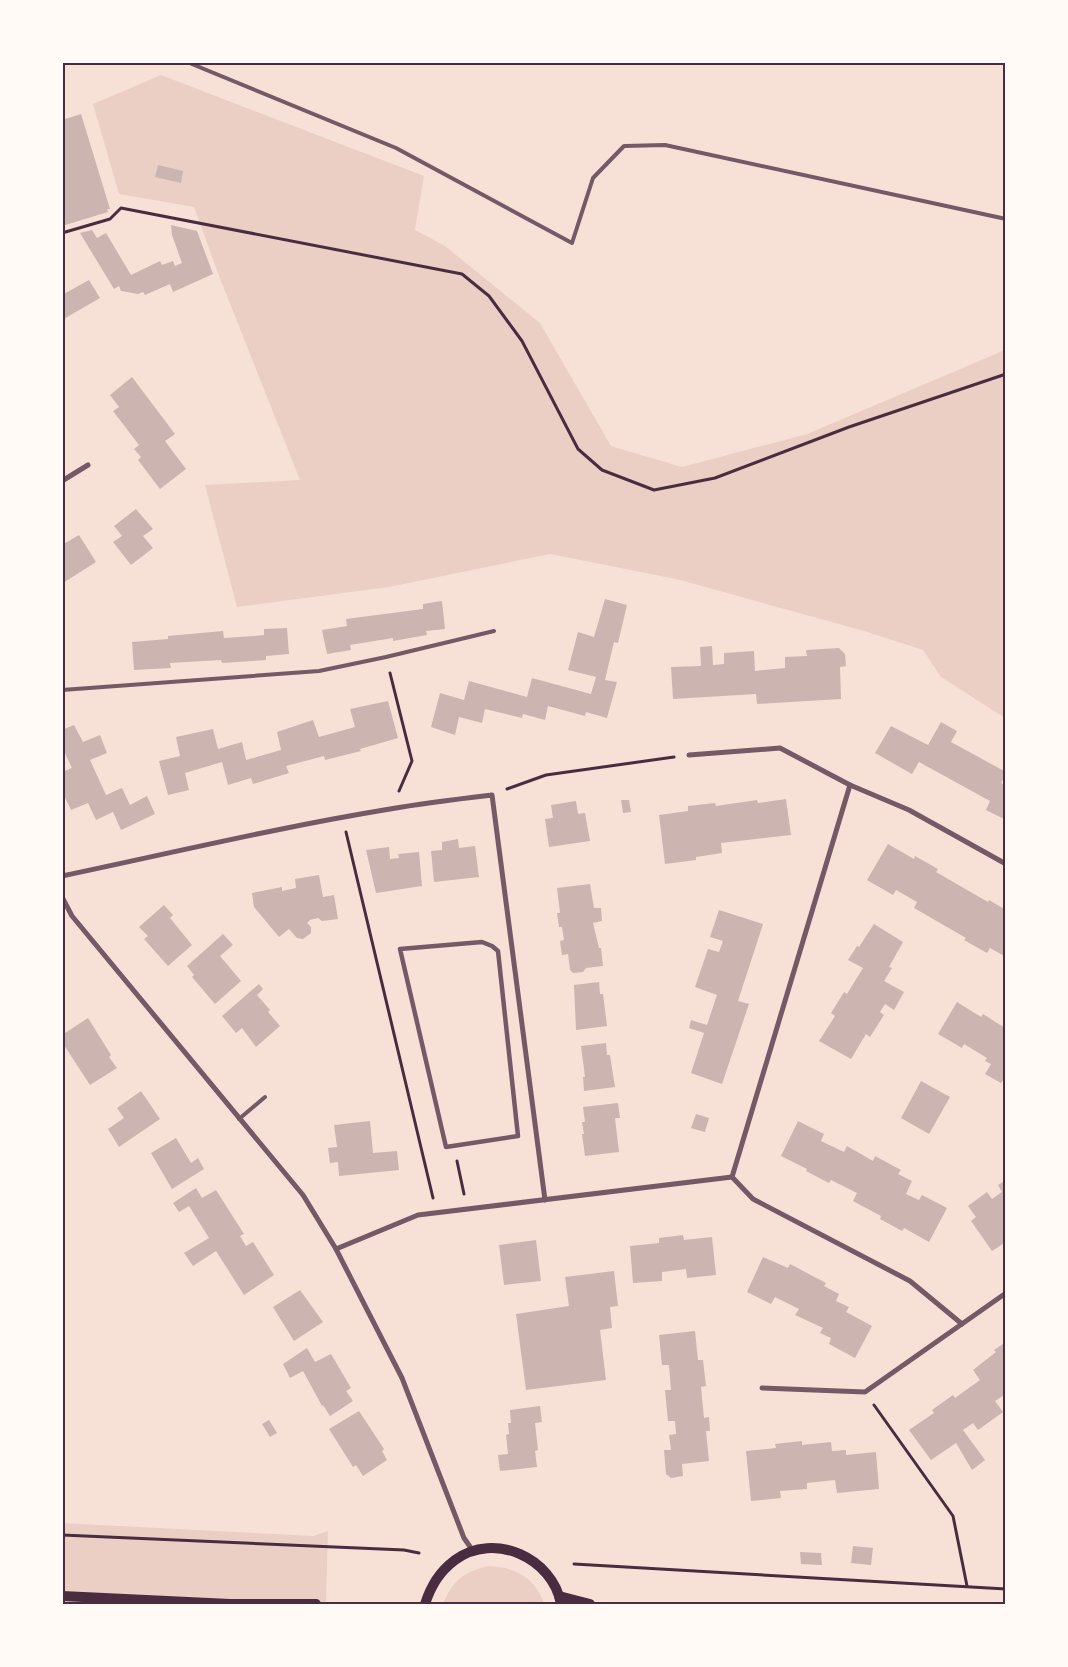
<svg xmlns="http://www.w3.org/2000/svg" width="1068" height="1667" font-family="Lato,sans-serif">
<rect width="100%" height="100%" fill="#f7e1d7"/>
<!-- green -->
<g fill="#ebcfc5">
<polygon points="161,75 424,176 415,230 445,246 540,323 611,446 682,467 807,434 1005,350 1005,718 941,677 923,650 864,631 676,579 550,554 389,587 237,607 205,485 300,480 221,281 194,207 119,194 93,104"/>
<polygon points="62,1523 313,1536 328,1531 326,1604 63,1604"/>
<path d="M488,1566C514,1567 536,1577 544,1604H443C452,1581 464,1572 488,1566Z"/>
</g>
<!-- building -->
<g fill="#ccb4b1">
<polygon points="81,114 110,209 107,209 108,212 62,226 62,120"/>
<polygon points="158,165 183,171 181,183 155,177"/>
<polygon points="171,225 197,231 213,274 173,292 170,284 145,295 143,292 138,294 121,291 119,286 114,289 80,233 92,230 97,238 106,233 131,275 160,261 162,265 173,261 175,266 182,263 172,235"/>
<polygon points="89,280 100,298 62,320 62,295"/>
<polygon points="132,377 175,434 165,441 186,469 160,489 138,460 141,457 134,449 139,445 113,411 119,407 110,395"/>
<polygon points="136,509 153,529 143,536 153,548 131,565 113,542 122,536 114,526"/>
<polygon points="79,535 96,562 63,583 62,545"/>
<polygon points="605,599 627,605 618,643 614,642 605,680 617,682 607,718 586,712 585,716 548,706 545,720 523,714 522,718 485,709 482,723 459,717 455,735 431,727 440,693 464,700 469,681 527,697 532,678 591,694 596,677 568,670 578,632 594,637"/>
<polygon points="442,601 445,629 426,631 427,635 393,641 393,638 350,645 351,650 327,654 322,630 347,626 346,619 423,609 423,604"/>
<polygon points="287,628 289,654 266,656 266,660 222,663 221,660 170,663 171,668 134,670 132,642 168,639 168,636 223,631 224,638 254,636 264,635 264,629"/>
<polygon points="712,646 713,665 724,664 724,653 754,651 755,671 785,668 785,657 807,656 806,650 839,648 845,654 846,666 840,667 841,699 757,704 756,694 673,699 671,667 701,666 700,647"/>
<polygon points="388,701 398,738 360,749 361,751 325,760 324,756 286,766 289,773 253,784 251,778 228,785 222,762 185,773 189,790 168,795 159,761 180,756 176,737 213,729 218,749 242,742 246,760 281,750 277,732 313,720 319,737 355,727 350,709"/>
<polygon points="941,722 957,731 951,742 1006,772 1006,775 1001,783 1006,785 1006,820 986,810 990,801 919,762 912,774 875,753 891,726 928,745"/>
<polygon points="74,725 83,742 100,735 107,753 90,760 106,795 122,788 130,805 147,796 155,814 121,830 113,812 96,820 88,803 71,810 62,791 62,772 72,768 64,751 62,751 62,730"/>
<polygon points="786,799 791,835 721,843 722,853 696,857 696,860 665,864 659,815 688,811 688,806 715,803 716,806 757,800 758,803"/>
<polygon points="621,800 629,800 631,812 623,813"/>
<polygon points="576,801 578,814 585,813 590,841 549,847 545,819 553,818 551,805"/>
<polygon points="458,839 459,848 475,846 479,877 434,882 431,851 442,850 442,842"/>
<polygon points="888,844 914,859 915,856 938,869 936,872 988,902 989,900 1006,910 1006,957 990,948 987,953 964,940 966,938 914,908 917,902 896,890 893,895 867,880"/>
<polygon points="389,847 390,859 399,858 398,854 419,852 422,886 376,893 366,850"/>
<polygon points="319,875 323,897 334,895 338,919 322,921 318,918 310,920 307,923 311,927 311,933 303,939 297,938 289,929 279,937 254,907 252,893 282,887 282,891 296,888 295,879"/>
<polygon points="590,884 594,908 601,908 602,921 593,923 599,948 601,948 603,966 586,968 583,972 573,973 570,970 568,954 562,955 560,941 564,940 562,927 559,927 557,913 560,913 557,888"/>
<polygon points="164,905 173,915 170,918 192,945 168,966 144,939 148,936 139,927"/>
<polygon points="719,910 763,924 738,1001 749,1004 722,1084 691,1073 704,1033 689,1028 691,1020 707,1025 717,995 695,987 708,949 719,952 723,941 710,937"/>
<polygon points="874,924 903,942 889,967 892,968 884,981 904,992 894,1010 885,1004 880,1012 884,1015 870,1037 866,1034 851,1059 819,1041 835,1016 831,1013 844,992 847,994 863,968 848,960 857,946 859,947"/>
<polygon points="223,934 233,945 220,956 241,981 215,1004 192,977 194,975 187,966"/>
<polygon points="599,982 600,994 603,994 607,1026 576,1030 574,985"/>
<polygon points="259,984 263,989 257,995 270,1010 268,1012 280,1026 256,1047 242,1028 236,1033 222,1016"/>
<polygon points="957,1002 981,1017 983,1014 1005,1028 1004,1030 1006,1031 1006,1076 1001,1083 985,1074 991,1064 985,1061 987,1058 964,1044 962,1048 938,1034"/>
<polygon points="88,1018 111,1055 109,1057 117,1068 90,1085 62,1042 62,1035"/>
<polygon points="606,1043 607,1055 610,1055 615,1087 584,1091 583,1077 585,1077 581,1046"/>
<polygon points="921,1081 950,1097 929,1134 901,1118"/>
<polygon points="141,1091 160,1119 119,1147 108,1129 124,1118 117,1108"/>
<polygon points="618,1103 620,1118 615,1118 619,1152 585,1156 582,1134 584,1134 582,1122 585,1122 583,1107"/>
<polygon points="696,1114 709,1118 705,1132 691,1128"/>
<polygon points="370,1121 373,1153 397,1151 399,1170 339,1176 338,1162 330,1163 328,1148 337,1147 334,1125"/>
<polygon points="798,1121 824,1134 821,1141 844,1152 847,1146 873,1161 875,1156 901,1170 898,1174 912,1181 906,1194 919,1200 922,1195 947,1208 929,1242 904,1228 902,1231 880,1219 881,1216 853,1201 857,1193 831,1180 829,1183 806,1171 807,1169 781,1156"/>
<polygon points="176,1138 191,1163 198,1158 204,1169 172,1189 151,1153"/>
<polygon points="1006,1180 1006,1242 992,1251 971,1221 976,1217 968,1206 987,1192 992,1199 1002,1192 998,1185"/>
<polygon points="196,1188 202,1198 216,1190 244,1234 240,1236 246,1246 253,1242 274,1275 244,1295 216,1251 193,1266 184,1253 209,1238 189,1206 179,1212 173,1203"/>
<polygon points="683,1235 684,1240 712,1237 716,1275 687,1278 686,1269 662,1272 662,1281 633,1283 630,1246 659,1243 659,1238"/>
<polygon points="536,1240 541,1281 504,1285 499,1245"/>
<polygon points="763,1257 788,1268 790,1264 826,1283 824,1286 839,1294 836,1301 849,1307 846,1312 872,1326 855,1358 829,1344 831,1338 820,1333 823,1328 795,1315 799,1309 775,1297 771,1304 747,1292"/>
<polygon points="614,1271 618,1306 610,1307 612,1328 600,1330 606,1380 526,1390 516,1314 569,1306 565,1277"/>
<polygon points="300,1290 323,1322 294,1341 273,1307"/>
<polygon points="695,1331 698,1360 703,1360 706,1386 701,1387 704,1418 709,1417 710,1431 706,1431 709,1461 682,1464 683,1476 671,1478 666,1474 664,1450 671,1450 669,1435 676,1434 675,1421 668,1421 665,1390 671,1390 669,1365 662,1365 659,1335"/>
<polygon points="1006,1342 1006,1394 995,1401 1003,1412 978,1430 973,1423 963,1430 985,1460 972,1470 956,1443 931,1460 909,1430 934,1413 932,1410 953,1395 955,1398 980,1380 973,1370 996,1352 994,1350"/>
<polygon points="307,1348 315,1362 331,1354 351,1388 346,1391 353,1401 330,1416 323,1405 322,1406 303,1371 290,1378 283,1364"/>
<polygon points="540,1406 542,1422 535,1423 538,1450 535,1451 537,1467 500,1471 498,1455 508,1454 506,1435 509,1434 508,1423 511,1423 510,1410"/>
<polygon points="359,1411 384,1449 382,1451 387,1460 363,1476 356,1465 353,1467 329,1429"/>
<polygon points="269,1420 277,1433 270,1437 262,1424"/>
<polygon points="802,1441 802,1445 831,1442 832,1451 846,1450 846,1455 876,1452 879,1489 837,1493 835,1480 807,1483 807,1489 780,1491 781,1498 751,1501 746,1451 776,1448 775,1444"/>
<polygon points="853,1546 873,1548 871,1565 851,1563"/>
<polygon points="800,1552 821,1553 822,1565 801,1564"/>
</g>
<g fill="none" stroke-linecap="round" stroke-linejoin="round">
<!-- path -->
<g stroke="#4a2c40" stroke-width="3">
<polyline points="62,233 110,219 121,208 462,274 489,296 522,341 578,449 602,470 654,490 715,478 849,427 1006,374"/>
<polyline points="390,673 412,761 399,791"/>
<polyline points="507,789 546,775 674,757"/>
<polyline points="346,832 433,1198"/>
<polyline points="457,1161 464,1194"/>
<polyline points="874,1405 953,1516 967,1586"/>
<polyline points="62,1535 404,1550 419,1553"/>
<polyline points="574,1564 1006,1589"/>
</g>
<!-- service -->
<g stroke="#755966" stroke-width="4">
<polyline points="187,62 396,148 572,243 593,178 624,146 665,145 1006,219"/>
<polyline points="62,690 319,671 386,657 494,631"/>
<polyline points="239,1119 265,1097"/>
</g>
<!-- pedestrian -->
<polygon stroke="#755966" stroke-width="4.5" points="482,942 492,946 498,951 518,1136 446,1147 400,949"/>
<!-- minor -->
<g stroke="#755966" stroke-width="5">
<polyline points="62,481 88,465"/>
<polyline points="689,755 780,748 850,785 732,1177"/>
<polyline points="850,785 909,810 1006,864"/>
<path d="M62,876C171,853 280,827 390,809C424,803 458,799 492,795L545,1200"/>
<polyline points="62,897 72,916 303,1195 336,1249 402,1378 464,1538 473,1551"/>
<polyline points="336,1249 418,1215 732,1177 753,1199 910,1281 962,1324"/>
<polyline points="762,1388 865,1392 1006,1293"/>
</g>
<!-- secondary -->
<g stroke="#4a2c40" stroke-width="10">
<polyline points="62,1596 230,1604 316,1604"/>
<polyline points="559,1596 590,1604"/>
<path d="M425,1604C431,1586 439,1572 455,1560C494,1531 553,1558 561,1604"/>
</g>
</g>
<!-- border -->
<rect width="1068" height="1667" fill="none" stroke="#fffaf5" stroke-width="128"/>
<rect x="64" y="64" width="940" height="1539" fill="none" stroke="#4a2c40" stroke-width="2"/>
</svg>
